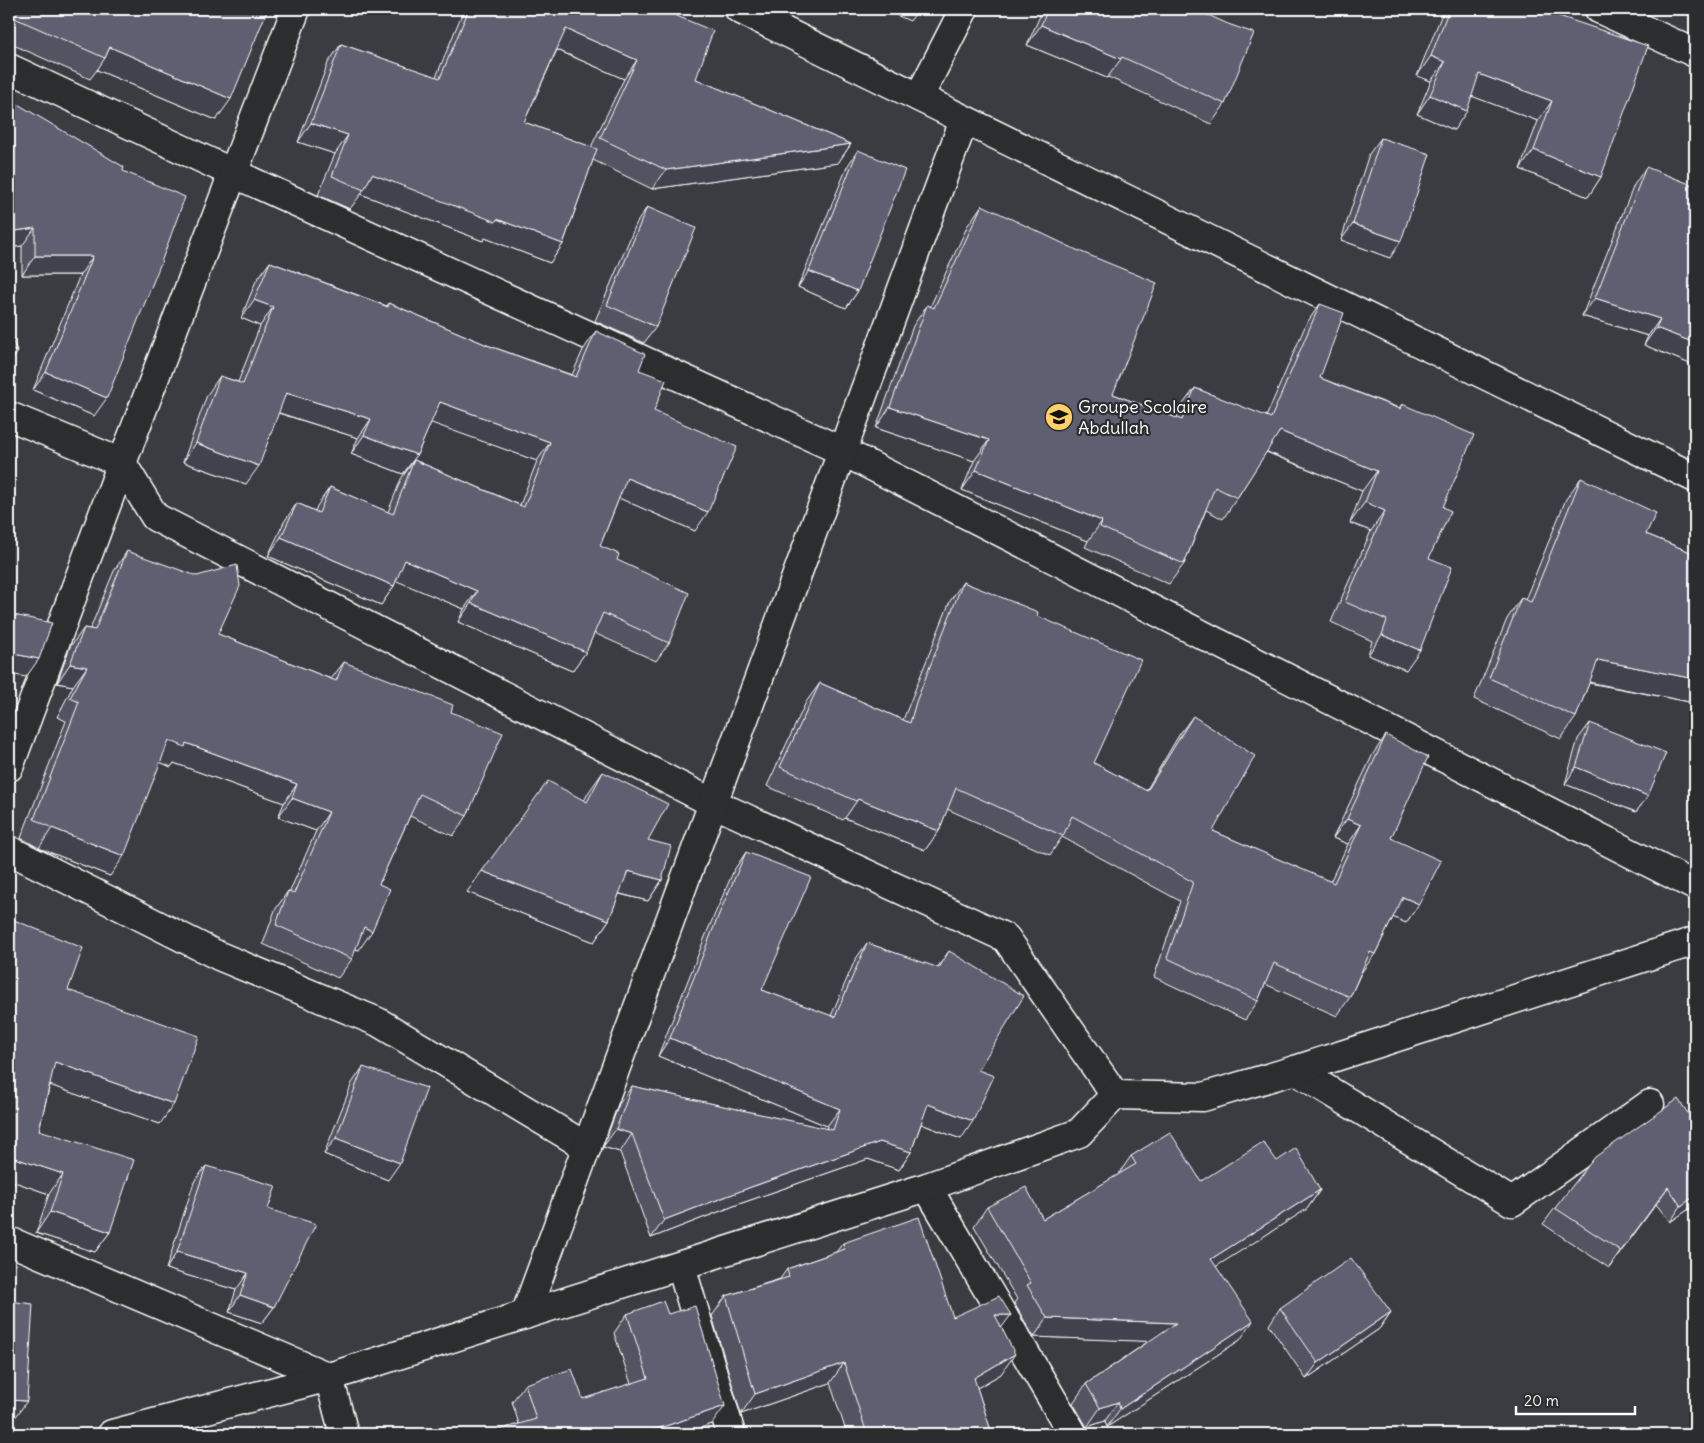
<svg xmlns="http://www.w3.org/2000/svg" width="1704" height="1443" font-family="Delius,sans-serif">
<rect width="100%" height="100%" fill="#3a3c42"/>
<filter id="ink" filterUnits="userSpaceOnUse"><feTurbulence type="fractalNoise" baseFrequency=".02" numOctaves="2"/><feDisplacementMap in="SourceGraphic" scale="10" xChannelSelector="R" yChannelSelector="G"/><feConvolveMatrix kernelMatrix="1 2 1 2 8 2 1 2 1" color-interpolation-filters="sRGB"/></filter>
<g filter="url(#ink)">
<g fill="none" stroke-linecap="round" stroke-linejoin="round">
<defs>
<g id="minor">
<polyline points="1599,9 1695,53"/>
<polyline points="9,68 233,173 842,451 1695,886"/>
<polyline points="919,97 964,9"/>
<polyline points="9,416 122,463 155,517 713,803 1006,938 1115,1095"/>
<polyline points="9,767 122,463 296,9"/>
<polyline points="9,850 219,956 378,1022 587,1147"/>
<polyline points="1295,1070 1512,1202 1650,1104"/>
<polyline points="927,1187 1073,1434"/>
<polyline points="9,1241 329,1377 344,1434"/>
<polyline points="681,1266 731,1434"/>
<polyline points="525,1315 964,120"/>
<polyline points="112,1434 329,1377 927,1187 1079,1133 1115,1095 1203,1097 1295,1070 1695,941"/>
</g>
<polyline id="major" points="739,9 1695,478"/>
</defs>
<!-- minor casing -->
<use href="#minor" stroke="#fff" stroke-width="31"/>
<!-- major casing -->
<use href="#major" stroke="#fff" stroke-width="31"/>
<!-- minor -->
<use href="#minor" stroke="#2a2d2e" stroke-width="28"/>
<!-- major -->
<use href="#major" stroke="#2a2d2e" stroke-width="28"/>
</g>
<!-- wall -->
<g fill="#525262" stroke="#fff" fill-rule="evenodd">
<polygon points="9,9 262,9 216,120 97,70 90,79 9,43"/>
<path d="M464,9H660L696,79L851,144L838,163L652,189L593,160L563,244L550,263L485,238L483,241L361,194L350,209L318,195L335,154L298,142L328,63L341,44L436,77ZM557,50L624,79L591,147L524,122Z"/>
<polygon points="1043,9 1195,9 1225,104 1211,124 1108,77 1107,78 1027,45"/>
<polygon points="1444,9 1552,9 1556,15 1601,177 1588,197 1520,169 1538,121 1472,96 1454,130 1417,114 1431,81 1417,76"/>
<polygon points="9,99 123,171 94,416 33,390 80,275 22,275 22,246 9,248"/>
<polygon points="1381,138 1390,258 1341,240 1369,154"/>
<polygon points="858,150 858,291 846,308 798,287 847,167"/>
<polygon points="1646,167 1695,366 1644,345 1648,336 1582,316 1634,185"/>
<polygon points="982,205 1113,394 1177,418 1180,408 1195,388 1266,417 1306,324 1320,304 1320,378 1399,408 1402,404 1443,507 1429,558 1406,670 1368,655 1372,641 1331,622 1371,531 1350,523 1362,491 1266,452 1237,498 1223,519 1206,510 1184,564 1169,584 1085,547 1088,541 962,490 974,461 876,428 913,326 927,305 930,307 968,225"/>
<polygon points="647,207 656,327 644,343 595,321 636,224"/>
<polygon points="270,262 387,306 389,303 487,345 572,375 583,350 596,331 639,370 695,531 619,498 600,546 617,560 669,643 656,661 594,633 586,652 572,671 458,622 464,609 396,580 394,586 381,605 268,556 284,522 297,503 315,511 317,506 330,487 388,512 401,479 414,460 520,505 537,461 431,422 417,455 403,474 351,454 358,438 278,413 246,484 183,462 207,395 220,376 238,382 260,326 241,318 256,281"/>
<polygon points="1581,478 1646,534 1695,554 1695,703 1589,683 1576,717 1561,739 1474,699 1507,619 1521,598 1525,600 1566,499"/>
<polygon points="127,551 218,634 331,679 344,662 451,712 467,816 453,836 410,816 379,884 359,950 355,949 352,959 338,978 263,944 275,910 288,891 290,891 316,831 278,817 284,803 174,763 171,767 160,762 110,876 39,848 21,838 66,721 57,717 73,686 57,683 70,647 84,628 90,629 114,571"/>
<polygon points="963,582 1037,616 1094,763 1146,791 1179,735 1193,716 1213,831 1330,882 1348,844 1333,838 1373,754 1386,735 1391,838 1419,904 1406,923 1393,917 1375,954 1361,973 1350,997 1337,1016 1265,984 1258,1001 1245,1020 1154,977 1180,901 1062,837 1050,855 947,809 939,831 925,850 845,818 843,820 767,786 806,702 820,683 903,720 950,601"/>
<polygon points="1590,723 1648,796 1636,812 1565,784 1578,739"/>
<polygon points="603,772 648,840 662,880 648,901 619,894 609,920 594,942 467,892 584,801 588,793"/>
<polygon points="746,852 762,990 831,1016 855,960 867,943 937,968 949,951 978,1070 961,1139 921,1124 911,1152 899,1170 868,1159 739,1204 651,1238 620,1152 603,1147 619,1104 632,1086 826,1129 827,1126 658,1056 707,932 734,870"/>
<polygon points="9,918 68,990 160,1124 50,1085 39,1130 110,1232 95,1252 36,1233 49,1194 9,1180"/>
<polygon points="363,1067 388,1180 324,1154 352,1083"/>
<polygon points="1695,1116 1695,1205 1670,1222 1656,1204 1609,1268 1543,1224 1555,1208"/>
<polygon points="1131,1156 1201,1181 1277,1161 1320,1190 1307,1209 1216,1266 1240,1340 1107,1427 1105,1421 1087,1427 1073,1403 1086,1384 1149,1341 1034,1337 1014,1303 1017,1299 974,1226 987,1207 1043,1219 1118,1175"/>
<polygon points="206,1166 268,1209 274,1307 262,1323 229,1312 236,1290 166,1269 194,1182"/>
<polygon points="843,1243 953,1317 1002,1328 1001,1374 977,1388 992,1434 847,1434 830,1383 741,1414 712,1316 726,1296 780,1279 787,1269 836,1252"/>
<polygon points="1280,1308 1391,1312 1379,1329 1306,1379 1269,1325"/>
<polygon points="627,1314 668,1314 712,1424 683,1434 485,1434 519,1424 512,1402 525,1384 583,1399 631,1384 614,1333"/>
</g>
<!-- shaded-wall -->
<g fill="#424250" stroke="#fff">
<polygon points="9,9 13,9 9,14"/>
<polygon points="882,9 919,9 910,21"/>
<polygon points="1041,25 1121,59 1107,78 1027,45"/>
<polygon points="566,29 637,60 624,79 553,48"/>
<polygon points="110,47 231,99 216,120 97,70 105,58"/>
<polygon points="1431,56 1445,62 1431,81 1417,76"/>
<polygon points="1479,74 1552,101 1538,121 1466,94"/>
<polygon points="1430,95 1467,111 1454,130 1417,114"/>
<polygon points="311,123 348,135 335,154 298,142"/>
<polygon points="851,144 838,163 652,189 666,170"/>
<polygon points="1534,150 1601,177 1588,197 1520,169"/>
<polygon points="372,174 497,219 563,244 550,263 485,238 483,241 361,194"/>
<polygon points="1353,224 1401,241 1390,258 1341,240"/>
<polygon points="35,228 22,246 9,248 9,232"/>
<polygon points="35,256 93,256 80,275 22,275"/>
<polygon points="809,271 858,291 846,308 798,287"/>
<polygon points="1595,298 1660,319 1648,336 1582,316"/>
<polygon points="254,300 273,307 260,326 241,318"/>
<polygon points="1656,328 1695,343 1695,366 1644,345"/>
<polygon points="9,348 18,352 9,365"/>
<polygon points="46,372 107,398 94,416 33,390"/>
<polygon points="286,393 371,419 358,438 273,411"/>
<polygon points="440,402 550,442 537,461 426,421"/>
<polygon points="890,407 989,440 974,461 876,428"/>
<polygon points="1280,431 1377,471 1362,491 1265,451"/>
<polygon points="364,435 417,455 403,474 351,454"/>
<polygon points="196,443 259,466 246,484 183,462"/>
<polygon points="976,470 1102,521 1088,541 962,490"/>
<polygon points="627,478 708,512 695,531 614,496"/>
<polygon points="1365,502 1385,511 1371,531 1350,523"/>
<polygon points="281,537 394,586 381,605 268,556"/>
<polygon points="405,560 477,591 464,609 392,579"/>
<polygon points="471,603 586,652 572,671 458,622"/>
<polygon points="1382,635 1420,650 1406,670 1368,655"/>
<polygon points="9,653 39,659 26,677 9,674"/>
<polygon points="1598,660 1695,679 1695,703 1583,681"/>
<polygon points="70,664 87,667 73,686 57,683"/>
<polygon points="169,740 186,743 297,784 284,803 174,763 171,767 155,760"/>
<polygon points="1576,767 1648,796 1636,812 1565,784"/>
<polygon points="292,798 329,812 316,831 278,817"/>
<polygon points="858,799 939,831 925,850 845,818"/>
<polygon points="1347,819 1361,825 1348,844 1333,838"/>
<polygon points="52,828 124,856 110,876 39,848"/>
<polygon points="482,871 609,920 594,942 467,892"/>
<polygon points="628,871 662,880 648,901 613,892"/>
<polygon points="1403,897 1419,904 1406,923 1390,916"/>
<polygon points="364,927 372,931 359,950 350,947"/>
<polygon points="670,1038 840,1109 827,1126 658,1056"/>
<polygon points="55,1062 174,1104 160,1124 41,1082"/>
<polygon points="928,1104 973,1121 961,1139 916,1122"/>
<polygon points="616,1129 632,1134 620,1152 603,1147"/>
<polygon points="336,1138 400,1163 388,1180 324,1154"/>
<polygon points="880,1142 911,1152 899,1170 868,1159 739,1204 651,1238 664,1220 751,1187"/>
<polygon points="9,1156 63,1174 49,1194 9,1180"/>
<polygon points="1668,1187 1656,1204 1609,1268 1621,1251"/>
<polygon points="1320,1190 1307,1209 1198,1278 1211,1259"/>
<polygon points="1695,1196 1695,1205 1670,1222 1681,1206"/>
<polygon points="50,1212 110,1232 95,1252 36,1233"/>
<polygon points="177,1252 248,1273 236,1290 166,1269"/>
<polygon points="240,1295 274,1307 262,1323 229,1312"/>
<polygon points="1391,1312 1379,1329 1306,1379 1318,1363"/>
<polygon points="995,1315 1011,1315 996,1335"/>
<polygon points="1047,1318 1176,1323 1162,1342 1034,1337"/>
<polygon points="1253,1321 1240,1340 1107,1427 1120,1409"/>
<polygon points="1015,1354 1001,1374 960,1398 974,1378"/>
<polygon points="844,1363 830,1383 741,1414 755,1394"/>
<polygon points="9,1400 27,1401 10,1425 9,1425"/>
<polygon points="1118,1402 1105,1421 1087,1427 1100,1408"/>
<polygon points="725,1406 712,1424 683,1434 642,1434"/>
</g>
<!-- building -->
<g fill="#5f5f72" stroke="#fff">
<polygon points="13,9 262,9 267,11 231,99 110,47 105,58 10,16"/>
<polygon points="469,9 660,9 713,31 696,79 851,144 666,170 600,138 637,60 566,29 524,122 597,149 563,244 497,219 496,222 372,174 364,190 332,176 348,135 311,123 341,44 440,78"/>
<polygon points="1048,9 1195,9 1228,24 1254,33 1225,104 1122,57 1121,59 1041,25"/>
<polygon points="1449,9 1552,9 1558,11 1556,15 1648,46 1601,177 1534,150 1552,101 1479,74 1467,111 1430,95 1445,62 1431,56"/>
<polygon points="9,99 124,167 123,171 185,197 160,265 107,398 46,372 93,256 35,256 35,228 9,232"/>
<polygon points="1381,138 1430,154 1401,241 1353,224"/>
<polygon points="858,150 905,170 858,291 809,271"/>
<polygon points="1646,167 1695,186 1695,343 1656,328 1660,319 1595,298"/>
<polygon points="982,205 1079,251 1157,283 1113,394 1182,420 1195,388 1271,418 1320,304 1344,313 1320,378 1400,409 1402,404 1474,435 1443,507 1451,511 1429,558 1452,567 1420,650 1382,635 1387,620 1345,602 1385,511 1365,502 1377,471 1280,431 1237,498 1215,487 1184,564 1100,527 1102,521 976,470 989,440 890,407 927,305 934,308"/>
<polygon points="647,207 696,228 656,327 607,305"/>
<polygon points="270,262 388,307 389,303 487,345 576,377 596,331 645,354 639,370 666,380 654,411 737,447 708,512 627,478 600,546 619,554 617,560 689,593 669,643 603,613 586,652 471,603 477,591 405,560 394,586 281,537 297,503 319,513 330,487 393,514 414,460 524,507 550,442 440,402 417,455 364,435 371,419 286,393 259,466 196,443 220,376 243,384 273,307 254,300"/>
<polygon points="9,334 18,352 9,348"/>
<polygon points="1581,478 1656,513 1646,534 1695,554 1695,679 1598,660 1576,717 1489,678 1521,598 1531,602"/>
<polygon points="127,551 197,576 237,565 240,586 218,634 336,681 344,662 453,705 451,712 503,733 467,816 420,794 379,884 390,889 372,931 364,927 352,959 276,925 288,891 294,893 329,812 292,798 297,784 186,743 185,747 169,740 124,856 52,828 34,819 79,702 70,698 87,667 70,664 84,628 95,630"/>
<polygon points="963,582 1038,612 1037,616 1141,660 1094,763 1147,791 1193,716 1255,756 1213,831 1334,883 1361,825 1347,819 1386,735 1428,757 1391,838 1441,861 1419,904 1403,897 1375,954 1370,952 1350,997 1274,963 1258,1001 1167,958 1193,882 1072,816 1063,836 956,788 939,831 858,799 856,801 780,767 820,683 910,723 916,702"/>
<polygon points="9,614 52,623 39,659 9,653"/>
<polygon points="1590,723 1666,753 1648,796 1576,767"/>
<polygon points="603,772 668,804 648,840 671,846 662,880 628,871 609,920 482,871 548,781 587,802"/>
<polygon points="746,852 811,877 762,990 835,1017 867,943 939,968 949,951 1024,996 978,1070 994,1076 973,1121 928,1104 911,1152 880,1142 751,1187 664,1220 632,1134 616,1129 632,1086 833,1130 840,1109 670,1038 719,914"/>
<polygon points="9,918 83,948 68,990 199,1036 174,1104 55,1062 39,1130 134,1160 110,1232 50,1212 63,1174 9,1156"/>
<polygon points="363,1067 427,1088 400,1163 336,1138"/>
<polygon points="1678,1099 1692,1119 1695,1116 1695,1196 1681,1206 1668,1187 1621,1251 1555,1208 1595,1157"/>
<polygon points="1170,1132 1201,1181 1263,1142 1277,1161 1296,1148 1320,1190 1211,1259 1253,1321 1120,1409 1118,1402 1100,1408 1086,1384 1176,1323 1047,1318 1027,1285 1031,1283 987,1207 1026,1187 1043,1219 1136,1164 1131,1156"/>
<polygon points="206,1166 276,1186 268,1209 316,1224 274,1307 240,1295 248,1273 177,1252"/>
<polygon points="919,1217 953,1317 999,1296 1011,1315 995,1315 1015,1354 974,1378 992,1434 867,1434 844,1363 755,1394 726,1296 789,1277 787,1269 845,1249 843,1243"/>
<polygon points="1351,1258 1391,1312 1318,1363 1280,1308"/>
<polygon points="9,1301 33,1304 27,1401 9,1400"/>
<polygon points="663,1301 668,1314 695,1306 725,1406 642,1434 485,1434 536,1419 525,1384 572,1369 583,1399 648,1378 627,1314"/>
<polygon points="1342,1430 1345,1434 1336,1434"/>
</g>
</g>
<!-- icons -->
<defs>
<symbol id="school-disc" viewBox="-11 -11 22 22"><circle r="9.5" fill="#ffd166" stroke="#2a2d2e"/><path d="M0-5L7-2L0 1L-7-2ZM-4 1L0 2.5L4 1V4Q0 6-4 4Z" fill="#111"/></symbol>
</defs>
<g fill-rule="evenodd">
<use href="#school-disc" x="1043" y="401" width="32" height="32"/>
</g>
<g text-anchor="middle" stroke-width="4.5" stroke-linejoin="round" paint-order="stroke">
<!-- poi labels -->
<g font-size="18" fill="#fff" stroke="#2a2d2e" text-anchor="start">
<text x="1078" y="413">Groupe Scolaire<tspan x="1078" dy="21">Abdullah</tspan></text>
</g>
</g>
<!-- margin -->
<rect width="1704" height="1443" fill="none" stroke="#2a2d2e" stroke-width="30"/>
<rect x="15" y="15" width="1674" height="1413" fill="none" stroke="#fff" stroke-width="2" filter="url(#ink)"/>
<!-- scale -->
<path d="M1516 1406v8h119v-8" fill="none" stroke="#ffffff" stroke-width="2.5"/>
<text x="1524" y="1406" font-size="15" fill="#ffffff" stroke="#2a2d2e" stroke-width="4" paint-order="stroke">20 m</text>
</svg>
